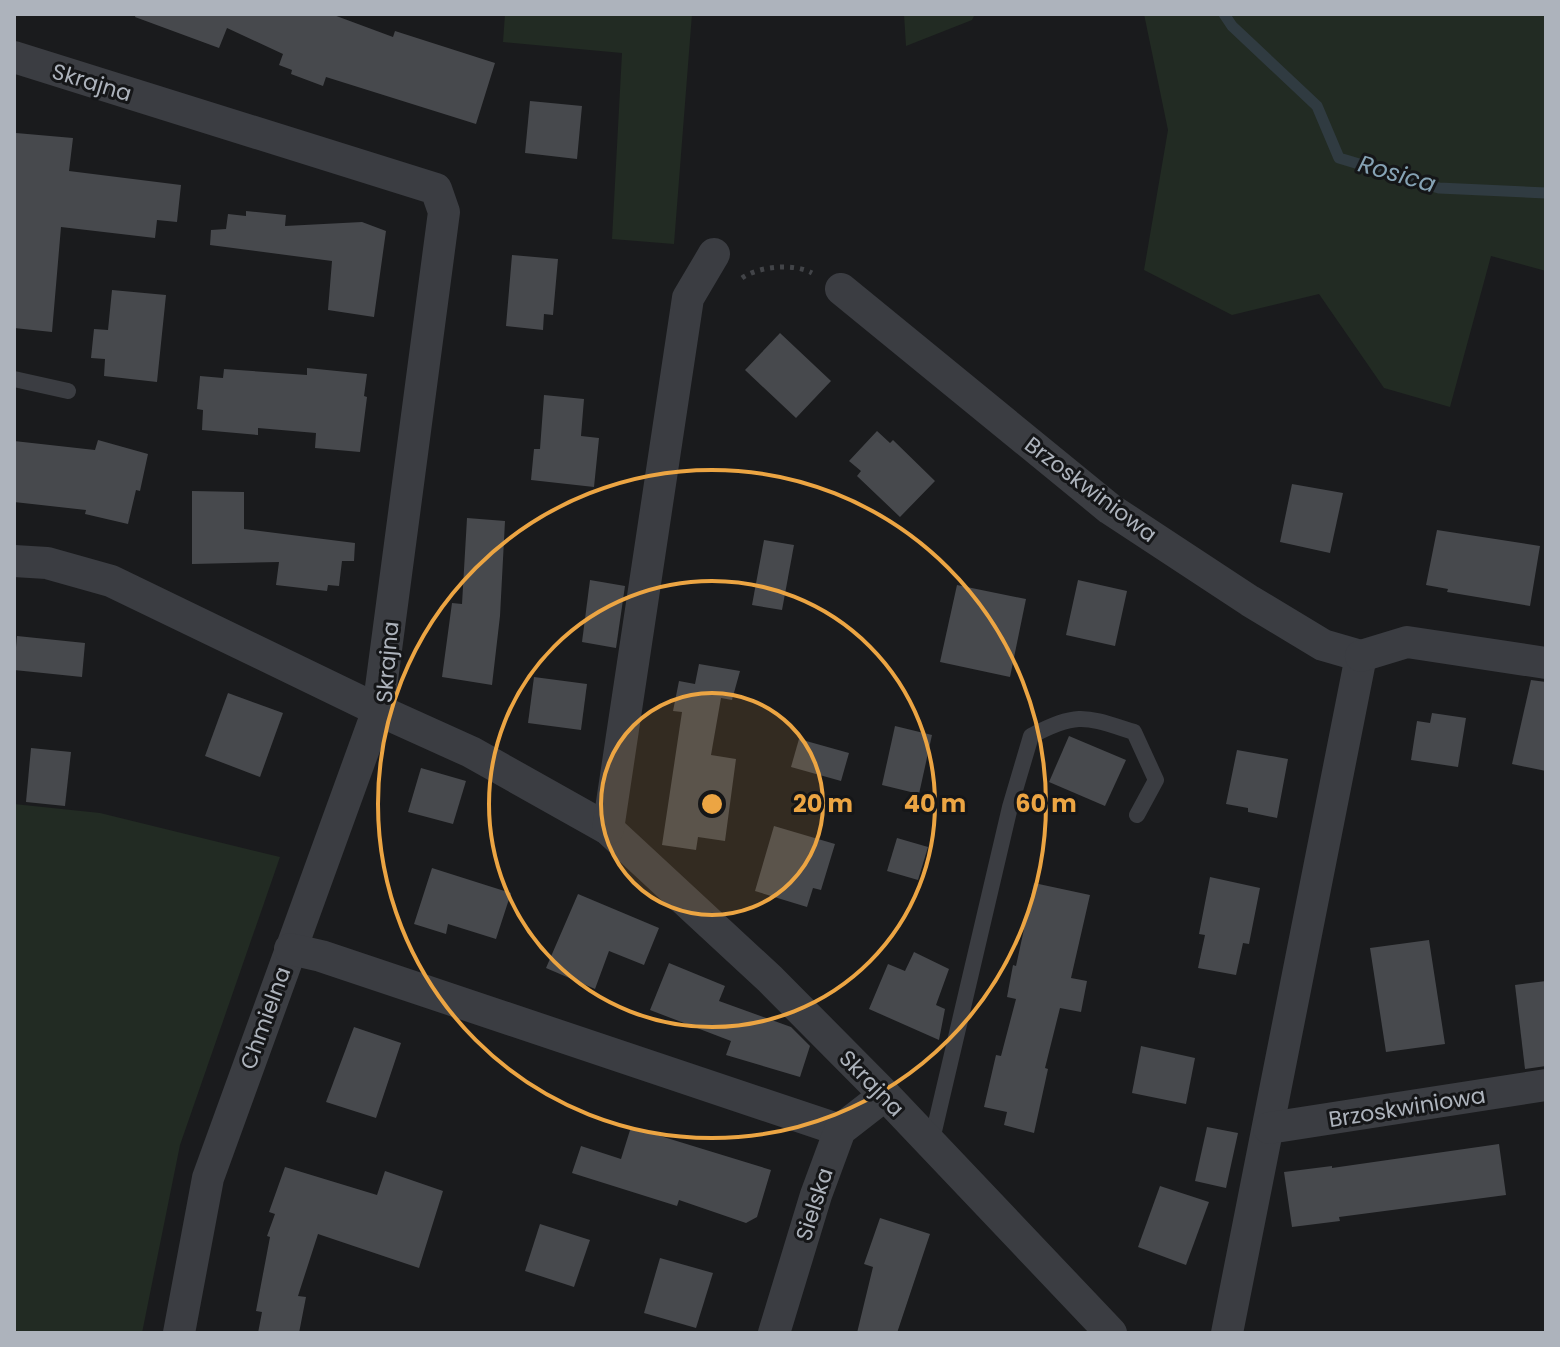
<svg xmlns="http://www.w3.org/2000/svg" width="1560" height="1347" font-family="Poppins,sans-serif">
<rect width="100%" height="100%" fill="#1a1b1d"/>
<!-- green -->
<g fill="#222b23">
<polygon points="505,14 692,14 674,244 612,239 622,53 503,42"/>
<polygon points="904,14 975,14 972,20 906,46"/>
<polygon points="1144,14 1546,14 1546,271 1491,256 1450,407 1384,388 1319,294 1232,315 1144,270 1168,130"/>
<polygon points="14,804 100,813 280,857 180,1145 142,1333 14,1333"/>
</g>
<g fill="none" stroke-linecap="round" stroke-linejoin="round">
<!-- stream -->
<polyline stroke="#303b41" stroke-width="11" points="1224,14 1232,26 1317,106 1339,158 1439,188 1546,193"/>
</g>
<!-- building -->
<g fill="#47494d">
<polygon points="136,14 331,14 393,37 395,31 495,63 476,124 326,77 323,86 291,74 292,70 279,65 283,54 227,28 219,48 135,17"/>
<polygon points="530,101 582,106 577,159 525,153"/>
<polygon points="16,133 73,138 69,171 181,185 177,222 157,220 155,238 61,227 52,332 14,328 14,154"/>
<polygon points="246,211 286,215 285,226 362,222 386,231 374,317 328,310 332,261 210,245 211,230 226,229 228,214 246,216"/>
<polygon points="512,255 558,259 553,315 544,314 543,330 506,326"/>
<polygon points="112,290 166,295 157,382 104,376 105,359 91,358 94,329 108,330"/>
<polygon points="780,333 831,381 796,418 745,370"/>
<polygon points="307,368 367,374 364,396 367,397 360,452 315,448 316,433 258,428 258,435 202,430 203,410 197,409 200,376 223,378 224,369 307,375"/>
<polygon points="544,395 584,399 581,436 599,438 594,487 531,480 534,449 540,449"/>
<polygon points="877,431 890,443 893,440 935,481 900,517 857,476 861,471 849,461"/>
<polygon points="98,440 148,454 140,491 136,490 128,524 85,514 86,510 14,502 14,441 95,450"/>
<polygon points="1292,484 1343,493 1330,553 1280,542"/>
<polygon points="192,491 244,492 244,529 355,543 354,561 342,561 339,586 328,585 327,591 276,585 279,562 192,564"/>
<polygon points="467,518 505,521 500,616 492,685 442,677 452,603 462,604"/>
<polygon points="1437,530 1540,546 1530,606 1447,592 1448,589 1426,585"/>
<polygon points="764,540 794,545 782,610 752,605"/>
<polygon points="590,580 625,586 616,648 582,642"/>
<polygon points="1078,580 1127,591 1115,646 1066,635"/>
<polygon points="957,585 1026,599 1010,677 940,662"/>
<polygon points="17,636 85,643 82,677 14,670"/>
<polygon points="699,664 740,671 732,700 721,698 711,755 736,759 725,841 698,837 696,850 662,845 682,712 673,711 679,681 695,684"/>
<polygon points="534,677 587,684 581,730 528,723"/>
<polygon points="1531,680 1546,682 1546,771 1512,764"/>
<polygon points="228,693 283,713 260,777 205,756"/>
<polygon points="1432,713 1466,718 1458,767 1411,760 1417,721 1430,723"/>
<polygon points="895,726 932,735 919,794 882,785"/>
<polygon points="1069,736 1126,760 1105,806 1049,782"/>
<polygon points="799,739 849,753 841,781 791,767"/>
<polygon points="31,748 71,752 65,806 26,802"/>
<polygon points="1237,750 1288,759 1277,818 1248,812 1248,808 1226,804"/>
<polygon points="421,768 466,781 453,824 408,812"/>
<polygon points="774,826 835,844 821,890 813,888 807,907 755,891"/>
<polygon points="897,838 928,847 918,880 887,871"/>
<polygon points="432,868 511,893 496,939 448,924 446,934 414,924"/>
<polygon points="1210,877 1260,888 1249,944 1243,943 1236,975 1198,968 1205,935 1199,934"/>
<polygon points="1034,883 1090,895 1071,978 1087,981 1081,1012 1060,1008 1045,1068 1048,1069 1034,1133 1004,1125 1007,1112 984,1107 996,1055 1001,1056 1016,999 1007,997 1013,965 1016,966"/>
<polygon points="578,894 659,928 644,965 609,951 595,989 546,968"/>
<polygon points="1429,940 1445,1044 1386,1052 1370,948"/>
<polygon points="914,952 949,969 936,1005 945,1009 939,1040 869,1009 888,964 905,971"/>
<polygon points="669,963 725,986 719,1001 791,1027 810,1046 800,1077 726,1055 731,1041 650,1010"/>
<polygon points="1546,981 1546,1066 1525,1069 1515,985"/>
<polygon points="354,1027 401,1043 376,1118 326,1102"/>
<polygon points="1141,1046 1195,1058 1186,1104 1132,1093"/>
<polygon points="631,1127 771,1170 757,1217 746,1223 679,1200 677,1206 572,1173 581,1146 621,1159"/>
<polygon points="1207,1127 1238,1133 1226,1188 1195,1181"/>
<polygon points="1499,1144 1506,1195 1339,1217 1340,1221 1292,1227 1284,1172 1332,1166 1332,1168"/>
<polygon points="285,1167 377,1195 385,1171 443,1191 419,1268 318,1234 298,1296 306,1297 299,1333 258,1333 262,1312 256,1311 270,1237 267,1236 275,1214 269,1212"/>
<polygon points="1160,1186 1209,1202 1186,1265 1138,1247"/>
<polygon points="880,1218 930,1234 897,1333 857,1333 873,1267 864,1264"/>
<polygon points="540,1224 590,1240 574,1287 525,1271"/>
<polygon points="660,1258 713,1273 696,1328 644,1313"/>
</g>
<g fill="none" stroke-linecap="round" stroke-linejoin="round">
<!-- path -->
<path stroke="#424448" stroke-width="5" stroke-dasharray="4 6" stroke-linecap="butt" d="M742,278C759,266 794,263 812,273"/>
<!-- service -->
<g stroke="#3b3d42" stroke-width="16">
<polyline points="14,379 68,391"/>
<path d="M931,1144L1010,807L1031,736C1078,711 1086,717 1134,732L1156,780L1137,815"/>
</g>
<!-- minor -->
<g stroke="#3b3d42" stroke-width="32">
<polyline points="14,57 436,189 444,212 378,710 471,752 608,829 770,979 885,1095 1111,1333"/>
<polyline points="841,289 1110,509 1250,601 1323,645 1361,656 1227,1333"/>
<polyline points="14,561 47,563 111,581 378,710 208,1178 179,1333"/>
<polyline points="1361,656 1407,642 1546,663"/>
<polyline points="608,829 688,298 714,254"/>
<polyline points="290,949 321,956 840,1130"/>
<polyline points="1269,1128 1546,1085"/>
<polyline points="774,1333 816,1195 840,1130 885,1095"/>
</g>
</g>
<!-- distance rings -->
<circle cx="712" cy="804" r="111" fill="#eca543" fill-opacity=".12"/>
<g fill="none" stroke="#eca543" stroke-width="4">
<circle cx="712" cy="804" r="111"/>
<circle cx="712" cy="804" r="223"/>
<circle cx="712" cy="804" r="334"/>
</g>
<g text-anchor="middle" stroke-width="6" stroke-linejoin="round" paint-order="stroke">
<!-- street labels -->
<g font-size="22" fill="#adb3bc" stroke="#151618">
<text transform="translate(92 82) rotate(17)" y="8">Skrajna</text>
<text transform="translate(1091 489) rotate(37)" y="8">Brzoskwiniowa</text>
<text transform="translate(387 662) rotate(-85)" y="8">Skrajna</text>
<text transform="translate(265 1018) rotate(-70)" y="8">Chmielna</text>
<text transform="translate(872 1083) rotate(46)" y="8">Skrajna</text>
<text transform="translate(1407 1107) rotate(-9)" y="8">Brzoskwiniowa</text>
<text transform="translate(814 1204) rotate(-72)" y="8">Sielska</text>
</g>
<!-- water labels -->
<g font-size="24" font-style="italic" fill="#86a3b5" stroke="#151618">
<text transform="translate(1397 174) rotate(16)" y="8">Rosica</text>
</g>
</g>
<circle cx="712" cy="804" r="12" fill="#eca543" stroke="#151618" stroke-width="4"/>
<g font-size="24" text-anchor="middle" font-weight="bold" fill="#eca543" stroke="#151618" stroke-width="6" stroke-linejoin="round" paint-order="stroke">
<text x="823" y="812">20 m</text>
<text x="935" y="812">40 m</text>
<text x="1046" y="812">60 m</text>
</g>
<!-- border -->
<rect width="1560" height="1347" fill="none" stroke="#adb3bc" stroke-width="32"/>
</svg>
